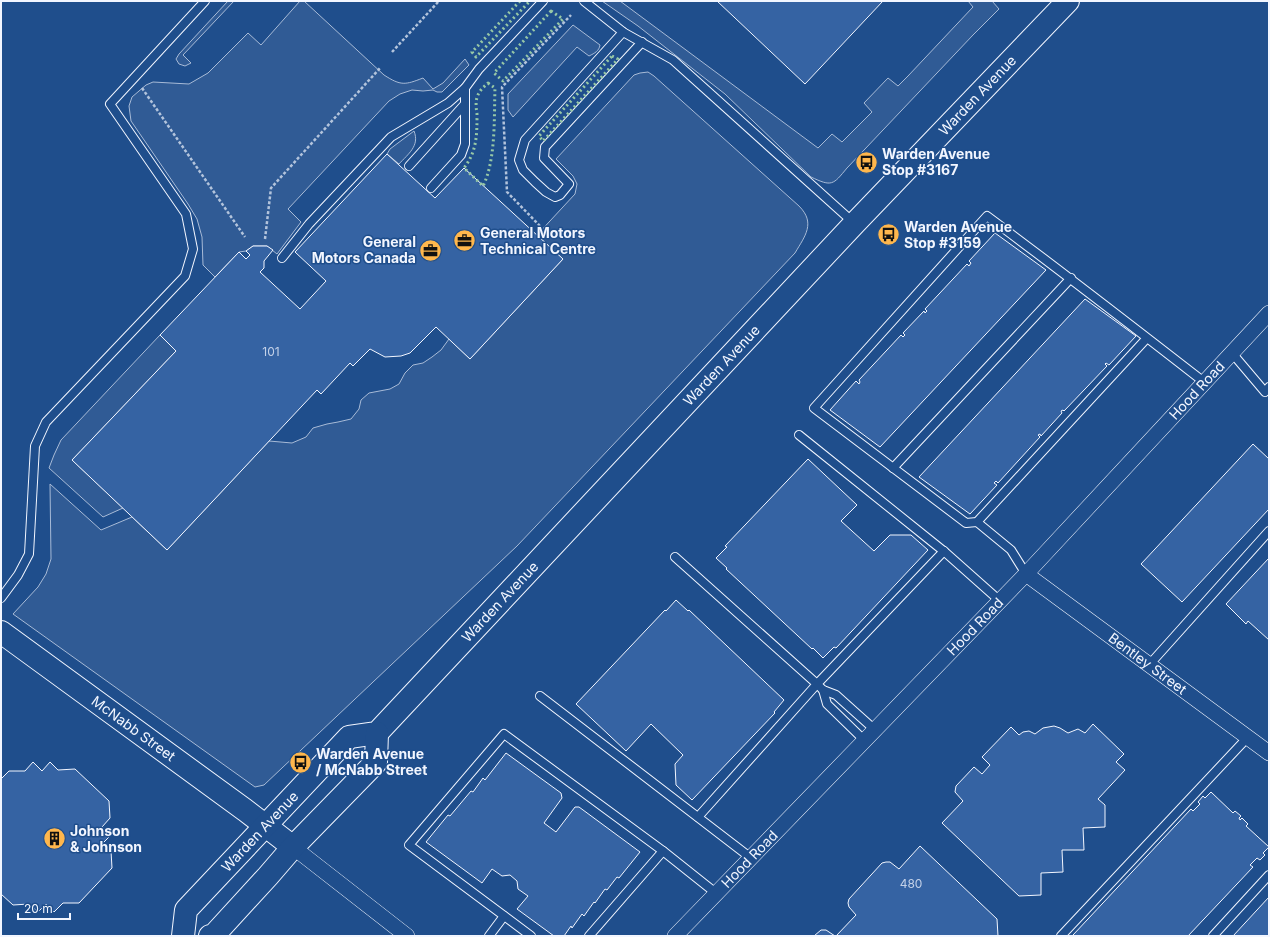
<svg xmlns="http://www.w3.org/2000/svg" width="1270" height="937" font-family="Inter,sans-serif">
<rect width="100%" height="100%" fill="#1f4e8c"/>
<!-- green -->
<g fill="#305b95" stroke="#a8bbd7">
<polygon points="228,1 234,1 183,55 191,63 185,66 179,64 176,59 179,54"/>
<path d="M300,1H304L384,75C401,86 405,85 423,78L433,89L443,83L465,59L469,65L442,92H437L433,90L423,91L412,90L400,94L389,101L288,209L301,222L277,254L267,246H253L246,251L239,252L215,277L203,265L202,237L197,219L188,204L131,121L129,106L132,97L146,85L153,82L189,84L208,73L248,33L261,45Z"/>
<path d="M602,1H620L818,148L832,134L842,142L872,112L864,103L888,78L898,86L908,76L973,7L968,1H992L999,9L973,35L847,168C833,185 832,187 811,177L725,94L638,26Z"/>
<path d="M573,25L600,45C599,51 595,53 589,56L577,47L513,117L508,110V94Z"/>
<path d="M648,72L654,76L799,206C816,223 805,236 795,253L517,546L264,785L255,787L13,614L38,587L46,574L51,559L50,484L101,530L132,517L167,550L269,441L292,443L306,437L313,428L327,424L338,422L351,419L359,409L361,400L369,393L390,389L399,384L405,373L413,365L423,363L432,357L441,350L449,339L470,359L563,259L537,235L575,194L577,184L573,176L556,159L634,75L640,73Z"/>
<path d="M414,131C420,146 408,154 399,164L387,154L390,149Z"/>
<polygon points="160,335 176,351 72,460 123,508 103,517 49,468 54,455 61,440"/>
</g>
<!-- building -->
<g fill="#3563a3" stroke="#f2f6ff">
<polygon points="717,1 883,1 805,84"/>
<polygon points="387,154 435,198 464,168 563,259 470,359 436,327 410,353 401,356 385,357 370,349 353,366 350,363 321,394 317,390 167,550 72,460 176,351 160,335 239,252 246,259 250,255 246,251 253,246 267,246 273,250 264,261 264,268 260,272 300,309 326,281 295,252"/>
<polygon points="995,233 1046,270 880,447 830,410 856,381 859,384 860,382 859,380 901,335 903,337 905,335 903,333 924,311 925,313 927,311 925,309 967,264 969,266 971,263 969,261"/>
<polygon points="1085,299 1136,336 1109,365 1106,363 1105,364 1107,366 1064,411 1063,410 1061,411 1062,413 1041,436 1040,434 1038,435 1040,437 998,483 996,481 994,483 997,485 970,514 919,477"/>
<polygon points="1253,444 1269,459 1269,509 1182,602 1141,564"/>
<polygon points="808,459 857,505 841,521 874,551 890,535 911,535 928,550 836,648 834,647 823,658 813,648 812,649 726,569 727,568 716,558 727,547 725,546"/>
<polygon points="1269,558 1269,640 1248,621 1246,624 1226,604"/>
<polygon points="676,600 688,611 689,610 784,700 774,712 775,713 692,800 676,785 675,764 683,755 651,724 626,751 576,704 665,610 666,611"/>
<polygon points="1093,724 1124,754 1116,762 1125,770 1098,799 1105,805 1105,827 1083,828 1084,850 1062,850 1063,872 1041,873 1041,895 1019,896 942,823 963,801 955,792 956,786 974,767 982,774 990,765 982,757 1011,727 1019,735 1023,732 1029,731 1035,734 1043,728 1054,726 1060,728 1068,733 1078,729 1085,733"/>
<polygon points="506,753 561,793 562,798 544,823 556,832 575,807 579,807 640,852 619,878 617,877 607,890 605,889 595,903 594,902 584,916 582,914 572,928 571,926 564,936 554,936 517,909 528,896 518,889 517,881 510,875 502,876 492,869 482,883 426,842 448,815 450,816 471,791 473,792 483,778 485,780"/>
<polygon points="33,762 42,771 50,762 58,770 75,769 109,801 110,818 102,827 111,835 102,844 111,851 112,868 79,903 63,903 54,912 46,904 38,912 29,904 13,905 1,894 1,779 9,771 25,771"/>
<polygon points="1211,792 1233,813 1235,811 1241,816 1239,818 1240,820 1242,818 1248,824 1246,826 1269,847 1263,853 1265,855 1260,860 1257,858 1250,865 1253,867 1188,936 1074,936 1073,935 1191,809 1193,811 1200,804 1198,802 1203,796 1205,798"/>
<polygon points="920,846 997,919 998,936 836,936 856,915 849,907 848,903 849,899 882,863 886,862 890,862 899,869"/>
<polygon points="1269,897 1269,936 1233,936"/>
<polygon points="821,930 826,930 835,936 814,936"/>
</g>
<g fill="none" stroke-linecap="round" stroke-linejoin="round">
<defs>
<g id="lane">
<polyline points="584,1 623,32 673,60 854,223"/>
<polyline points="623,32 525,140 519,160 523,170 535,182 546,192 555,197 560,195 569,184 544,158 545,147 642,42"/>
<polyline points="409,166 464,105"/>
<polyline points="431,188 461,155 465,144 465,88 479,69 543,1"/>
<polyline points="282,258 309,224 391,137 448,103 465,88"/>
<path d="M1147,338L977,522L966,523L814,408L987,216C1060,270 1132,326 1204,382"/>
<polyline points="1232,353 1265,392 1269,387"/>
<polyline points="799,435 946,553 1000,601"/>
<polyline points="893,468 1071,278"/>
<polyline points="977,522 1011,550 1026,574"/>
<polyline points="675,557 817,684 698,817"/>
<polyline points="1,598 18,575 29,554 35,446 46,422 185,276 193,249 186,214 110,104 205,1"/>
<polyline points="1149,665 1269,531"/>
<polyline points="823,690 827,704 865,741"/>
<polyline points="540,696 751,858"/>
<polyline points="875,730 836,695 823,690 817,684 944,551"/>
<polyline points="489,936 504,916"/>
<polyline points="531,936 409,845 504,734 663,851 717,894"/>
<polyline points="589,936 663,851"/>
<polyline points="1061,936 1248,737"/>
<polyline points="1213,936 1269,875"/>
</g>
<g id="street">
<path id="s1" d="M1026,574L1269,753"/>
<polyline points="293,847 407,936"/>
<path id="s2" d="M675,936L1026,574L1269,313"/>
</g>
<g id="secondary">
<path id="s3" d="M1,632L245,810L293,847"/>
</g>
<g id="primary">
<path id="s4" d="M183,936L186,910L349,737L377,733L855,223L1068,1"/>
<polyline points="210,936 213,936 268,876 293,847 376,762 377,733"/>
</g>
</defs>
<!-- lane casing -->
<use href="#lane" stroke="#f2f6ff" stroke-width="10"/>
<!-- street casing -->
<use href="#street" stroke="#f2f6ff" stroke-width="16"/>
<!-- secondary casing -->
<use href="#secondary" stroke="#f2f6ff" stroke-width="24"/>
<!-- primary casing -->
<use href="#primary" stroke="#f2f6ff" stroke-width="24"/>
<!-- path -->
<g stroke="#b3c4dc" stroke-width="2.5" stroke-dasharray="3 2" stroke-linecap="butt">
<polyline points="392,52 439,1"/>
<polyline points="142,88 245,237"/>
<polyline points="540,226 507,192 502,87 571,15"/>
<polyline points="265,239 271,188 381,67"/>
</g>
<!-- lane -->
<use href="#lane" stroke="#1f4e8c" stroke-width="8"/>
<!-- street -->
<use href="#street" stroke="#1f4e8c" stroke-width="15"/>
<!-- secondary -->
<use href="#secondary" stroke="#1f4e8c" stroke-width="22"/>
<!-- primary -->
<use href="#primary" stroke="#1f4e8c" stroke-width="22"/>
<!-- hedge -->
<g stroke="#97c8a6" stroke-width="3" stroke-dasharray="2 3" stroke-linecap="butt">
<polyline points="520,1 472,52 476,57 530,1"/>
<polygon points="551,11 563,19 503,81 494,73"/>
<polygon points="612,56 618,59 543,141 539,136"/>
<path d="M488,83L495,88C494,117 496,160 483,186L464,168C477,151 477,135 477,114C476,107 475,99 479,93C481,89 485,86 488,83Z"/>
</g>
</g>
<!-- icons -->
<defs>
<symbol id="bus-disc" viewBox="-11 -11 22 22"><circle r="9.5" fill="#ffb74d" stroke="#1f4e8c"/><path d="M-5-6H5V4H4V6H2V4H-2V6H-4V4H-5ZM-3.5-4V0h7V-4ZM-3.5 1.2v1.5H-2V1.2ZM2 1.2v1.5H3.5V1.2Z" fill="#111"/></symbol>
<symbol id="office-disc" viewBox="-11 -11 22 22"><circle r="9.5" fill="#ffb74d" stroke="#1f4e8c"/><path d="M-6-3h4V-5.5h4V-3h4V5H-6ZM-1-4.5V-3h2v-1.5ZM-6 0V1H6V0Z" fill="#111"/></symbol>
<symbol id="building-disc" viewBox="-11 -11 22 22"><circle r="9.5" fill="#ffb74d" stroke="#1f4e8c"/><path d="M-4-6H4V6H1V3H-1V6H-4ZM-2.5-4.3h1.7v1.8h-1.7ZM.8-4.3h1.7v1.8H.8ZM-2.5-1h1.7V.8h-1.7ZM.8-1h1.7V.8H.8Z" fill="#111"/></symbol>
</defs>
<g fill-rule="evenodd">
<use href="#bus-disc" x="854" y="150" width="25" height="25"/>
<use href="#bus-disc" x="876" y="222" width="25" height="25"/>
<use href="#office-disc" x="452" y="228" width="25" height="25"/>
<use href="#office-disc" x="418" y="238" width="25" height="25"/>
<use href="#bus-disc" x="288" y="750" width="25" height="25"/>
<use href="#building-disc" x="42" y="826" width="25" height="25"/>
</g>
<g text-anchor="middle" stroke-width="3" stroke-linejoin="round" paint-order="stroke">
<!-- number labels -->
<g font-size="12" fill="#c3d1e8">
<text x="271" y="356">101</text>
<text x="911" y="888">480</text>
</g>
<!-- street labels -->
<g font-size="14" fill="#f2f6ff" stroke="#1f4e8c">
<text dy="5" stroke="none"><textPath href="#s4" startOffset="1168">Warden Avenue</textPath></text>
<text dy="5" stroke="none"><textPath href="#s4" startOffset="796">Warden Avenue</textPath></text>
<text dy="5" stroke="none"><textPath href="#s2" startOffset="755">Hood Road</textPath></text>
<text dy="5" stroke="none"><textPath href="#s4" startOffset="472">Warden Avenue</textPath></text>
<text dy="5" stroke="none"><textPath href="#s2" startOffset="431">Hood Road</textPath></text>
<text dy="5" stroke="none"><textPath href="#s1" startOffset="151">Bentley Street</textPath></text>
<text dy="5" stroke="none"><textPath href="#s3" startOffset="164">McNabb Street</textPath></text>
<text dy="5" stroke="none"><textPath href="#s4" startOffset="134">Warden Avenue</textPath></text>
<text dy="5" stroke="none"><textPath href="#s2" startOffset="107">Hood Road</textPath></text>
</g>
<!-- poi labels -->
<g font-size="14" font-weight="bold" fill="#f2f6ff" stroke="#1f4e8c" text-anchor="start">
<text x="882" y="159">Warden Avenue<tspan x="882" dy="16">Stop #3167</tspan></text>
<text x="904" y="232">Warden Avenue<tspan x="904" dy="16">Stop #3159</tspan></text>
<text x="480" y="238">General Motors<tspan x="480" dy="16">Technical Centre</tspan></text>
<text x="416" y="247" text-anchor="end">General<tspan x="416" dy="16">Motors Canada</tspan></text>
<text x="316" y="759">Warden Avenue<tspan x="316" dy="16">/ McNabb Street</tspan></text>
<text x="70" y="836">Johnson<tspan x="70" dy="16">&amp; Johnson</tspan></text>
</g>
</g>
<!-- border -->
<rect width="1270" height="937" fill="none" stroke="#f2f6ff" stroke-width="4"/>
<!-- scale -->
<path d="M18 913v6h52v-6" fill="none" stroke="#f2f6ff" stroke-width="2"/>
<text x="24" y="913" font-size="12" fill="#f2f6ff" stroke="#1f4e8c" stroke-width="3" paint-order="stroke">20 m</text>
</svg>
